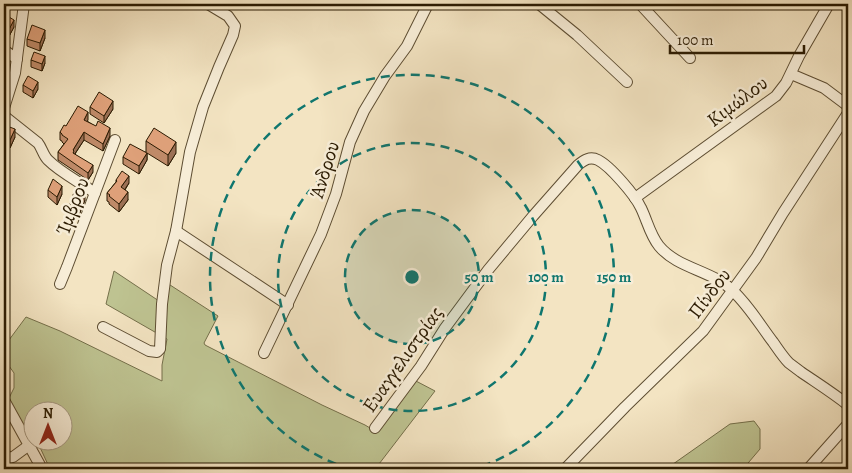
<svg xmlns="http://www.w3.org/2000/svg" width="852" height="473" font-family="Alegreya,serif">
<rect width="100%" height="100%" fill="#f3e4c2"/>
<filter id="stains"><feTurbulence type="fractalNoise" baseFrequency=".004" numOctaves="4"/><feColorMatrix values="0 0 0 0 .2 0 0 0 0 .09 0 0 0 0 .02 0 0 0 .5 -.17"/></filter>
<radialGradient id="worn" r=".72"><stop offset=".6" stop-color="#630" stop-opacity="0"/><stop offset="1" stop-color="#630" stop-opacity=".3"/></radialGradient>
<!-- green -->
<g fill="#bec391" stroke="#746f4a" fill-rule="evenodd">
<path d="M114,271L165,305L167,283L218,316L204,343L205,345L322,405L365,425L375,431L414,380L435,391L379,464L385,469H50L38,443L31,444L8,400L14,388V373L4,359V341L9,340L26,317L60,331L162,381V365L167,339L106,304ZM32,410H62V440H32Z"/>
<polygon points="754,421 760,429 760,449 743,469 666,469 730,424"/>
</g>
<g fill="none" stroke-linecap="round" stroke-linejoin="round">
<defs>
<g id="minor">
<polyline points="539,4 577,35 627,82"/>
<polyline points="640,4 690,58"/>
<polyline points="4,50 17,59"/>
<polyline points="791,74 824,88 848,106"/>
<polyline points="4,108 15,73 24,4"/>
<path d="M4,116L38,143C42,148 43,155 48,160C61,173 80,182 95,193"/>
<polyline points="635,198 776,96 786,83 799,56 829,4"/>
<polyline points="176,231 288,305"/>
<polyline points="60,284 67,267 115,140"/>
<polyline points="103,327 149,351 157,352 160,349 162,304 167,265 176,231 190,152 203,107 219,67 233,35 235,26 228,16 208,4"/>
<polyline points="264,353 321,234 336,194 350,142 364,111 385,76 407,46 428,4"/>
<polyline points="4,400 41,467"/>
<path d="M375,428L421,366L445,328L488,270L533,216L578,165C584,160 590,156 598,160C610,166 635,195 641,208C647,220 650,235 659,246C678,269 712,270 733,291C749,306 760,325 773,342C778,349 783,357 789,363C793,366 797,369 801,372C817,383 833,393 848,405"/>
<polyline points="4,453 9,458 13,457 28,446"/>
<polyline points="565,469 625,407 703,331 756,258 783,213 848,113"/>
<polyline points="808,469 848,424"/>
</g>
</defs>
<!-- minor casing -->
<use href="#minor" stroke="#5d4d32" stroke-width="12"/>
<!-- minor -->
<use href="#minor" stroke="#f7edd7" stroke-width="10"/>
</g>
<!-- wall -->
<g fill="#bf8a68" stroke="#2b1b02">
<polygon points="4,12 4,14 14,27 7,40 4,38"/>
<polygon points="45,38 40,51 27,46 27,39"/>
<polygon points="31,60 45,63 42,71 31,67"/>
<polygon points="23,85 38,89 33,98 23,92"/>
<polygon points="90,107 113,109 104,123 90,114"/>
<polygon points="88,120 87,121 110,136 103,151 84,140 75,154 93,172 88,180 58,160 58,152 64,144 62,142 62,141 60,140 60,132 66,126"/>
<polygon points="4,126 15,137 10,148 4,145"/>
<polygon points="146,141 176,153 168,166 147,153 147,160 139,174 123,164 123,157 146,152"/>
<polygon points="116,180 129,183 125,190 128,200 119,212 109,204 109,202 107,201 107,193 116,182"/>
<polygon points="48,190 62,194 57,205 48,197"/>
<polygon points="85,200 79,215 70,211 70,204"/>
</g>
<!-- shaded-wall -->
<g fill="#9b7055" stroke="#2b1b02">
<polygon points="14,20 14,27 7,40 7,33"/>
<polygon points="45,30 45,38 40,51 40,43"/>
<polygon points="45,56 45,63 42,71 42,64"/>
<polygon points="38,82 38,89 33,98 33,91"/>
<polygon points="113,101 113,109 104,123 104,116"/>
<polygon points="88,112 88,120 84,127 84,120"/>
<polygon points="110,128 110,136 103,151 103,144"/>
<polygon points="15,129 15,137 10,148 10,140"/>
<polygon points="84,132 84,140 74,155 73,150"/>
<polygon points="176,142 176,153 168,166 168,155"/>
<polygon points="147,153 147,160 139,174 139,166"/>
<polygon points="93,165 93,172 88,180 88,173"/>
<polygon points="129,176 129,183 121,195 121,187"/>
<polygon points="62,186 62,194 57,205 57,197"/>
<polygon points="128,192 128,200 119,212 119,204"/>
<polygon points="85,193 85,200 79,215 79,208"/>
</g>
<!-- building -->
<g fill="#dea079" stroke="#2b1b02">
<polygon points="4,14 14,20 7,33 4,31"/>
<polygon points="32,25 45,30 40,43 27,39"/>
<polygon points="34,52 45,56 42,64 31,60"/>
<polygon points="28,76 38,82 33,91 23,85"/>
<polygon points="99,92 113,101 104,116 90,107"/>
<polygon points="78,106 88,112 84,120 96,126 98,121 110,128 103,144 84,132 73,150 74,151 73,153 93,165 88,173 58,152 68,139 62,135 62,134 60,132 64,125 66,126"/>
<polygon points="4,125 15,129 10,140 4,138"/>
<polygon points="154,128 176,142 168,155 146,141"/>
<polygon points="130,144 147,153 139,166 123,157"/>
<polygon points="122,171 129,176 121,187 128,192 119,204 109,196 110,195 107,193 117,181 116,180"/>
<polygon points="53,179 62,186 57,197 48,190"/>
<polygon points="75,189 85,193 79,208 70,204"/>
</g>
<!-- distance rings -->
<circle cx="412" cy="277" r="67" fill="#0f766e" fill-opacity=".12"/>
<g fill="none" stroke="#0f766e" stroke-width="2.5" stroke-dasharray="9 6">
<circle cx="412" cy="277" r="67"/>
<circle cx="412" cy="277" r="134"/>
<path d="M350 469A202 202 0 1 1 474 469"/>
</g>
<g text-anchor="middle" stroke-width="5" stroke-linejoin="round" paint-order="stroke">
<!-- street labels -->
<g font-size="20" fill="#2b1b02" stroke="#f7edd7">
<text transform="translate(737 101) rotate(-37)" y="7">Κιμώλου</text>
<text transform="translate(324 170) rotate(-73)" y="7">Άνδρου</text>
<text transform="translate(72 206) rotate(-69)" y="7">Ίμβρου</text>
<text transform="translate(709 293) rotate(-53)" y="7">Πίνδου</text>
<text transform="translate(402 359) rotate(-55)" y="7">Ευαγγελιστρίας</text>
</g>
</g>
<circle cx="412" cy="277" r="8" fill="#0f766e" stroke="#f7edd7" stroke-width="2.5"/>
<g font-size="15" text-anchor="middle" font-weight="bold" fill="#0f766e" stroke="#f7edd7" stroke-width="5" stroke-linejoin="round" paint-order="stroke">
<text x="479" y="282">50 m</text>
<text x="546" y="282">100 m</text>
<text x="614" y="282">150 m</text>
</g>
<!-- margin -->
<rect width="852" height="473" fill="none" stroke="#f3e4c2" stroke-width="20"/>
<rect x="5" y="5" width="842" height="463" fill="none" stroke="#2b1b02" stroke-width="2.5"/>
<rect x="10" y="10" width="832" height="453" fill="none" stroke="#2b1b02"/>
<!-- north arrow -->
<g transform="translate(48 426)"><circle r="24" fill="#f7edd7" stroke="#a59982"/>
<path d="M0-4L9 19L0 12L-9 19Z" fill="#8f2418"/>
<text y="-8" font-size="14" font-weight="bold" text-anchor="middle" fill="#2b1b02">N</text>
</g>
<!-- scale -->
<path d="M670 45v8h134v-8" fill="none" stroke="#2b1b02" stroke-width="2.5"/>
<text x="677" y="45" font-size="15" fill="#2b1b02" stroke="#f7edd7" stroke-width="4" paint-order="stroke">100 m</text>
<rect width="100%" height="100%" filter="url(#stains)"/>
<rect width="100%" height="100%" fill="url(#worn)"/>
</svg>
